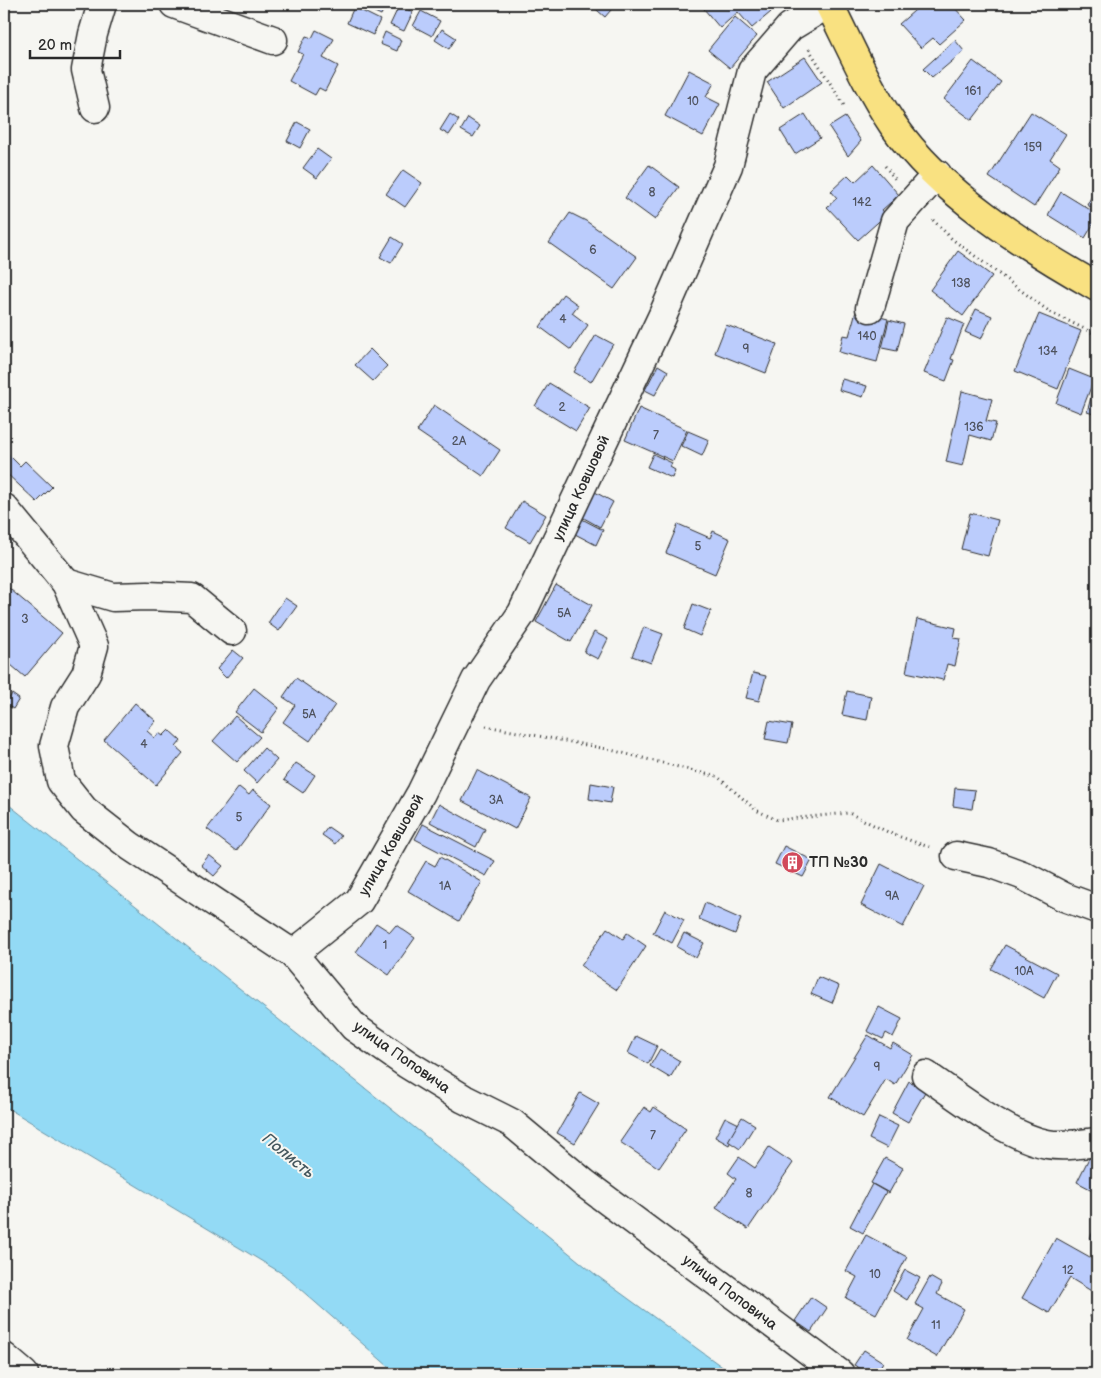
<svg xmlns="http://www.w3.org/2000/svg" width="1101" height="1378" font-family="'Balsamiq Sans',sans-serif">
<rect width="100%" height="100%" fill="#f6f6f2"/>
<filter id="ink" filterUnits="userSpaceOnUse"><feTurbulence type="fractalNoise" baseFrequency=".02" numOctaves="2"/><feDisplacementMap in="SourceGraphic" scale="10" xChannelSelector="R" yChannelSelector="G"/><feConvolveMatrix kernelMatrix="1 2 1 2 8 2 1 2 1" color-interpolation-filters="sRGB"/></filter>
<g filter="url(#ink)">
<!-- water -->
<polygon fill="#93daf5" stroke="#6994a4" points="4,801 444,1151 596,1275 732,1374 397,1374 283,1274 4,1106"/>
<!-- building -->
<g fill="#bbccfc" stroke="#2b2b2b">
<polygon points="358,4 386,4 381,15"/>
<polygon points="590,4 616,4 605,17"/>
<polygon points="710,4 764,4 771,12 752,28 738,12 720,28 704,9"/>
<polygon points="922,4 951,4 966,20 939,44 933,38 921,48 899,24"/>
<polygon points="399,6 413,12 404,31 390,25"/>
<polygon points="354,7 380,20 373,35 347,23"/>
<polygon points="421,11 440,21 432,36 413,26"/>
<polygon points="735,17 757,36 730,68 708,50"/>
<polygon points="442,29 456,38 449,49 435,40"/>
<polygon points="316,30 334,39 323,58 338,66 325,91 319,88 315,95 289,81 303,54 298,52 306,36 312,38"/>
<polygon points="385,32 401,40 397,51 380,44"/>
<polygon points="955,40 964,51 932,78 923,69"/>
<polygon points="805,57 822,82 784,108 767,82"/>
<polygon points="973,61 1001,82 972,120 944,99"/>
<polygon points="689,70 714,83 706,97 720,104 703,136 665,116"/>
<polygon points="1031,112 1066,134 1050,159 1060,166 1034,207 989,177"/>
<polygon points="450,114 459,120 449,135 440,130"/>
<polygon points="805,114 820,138 795,154 780,130"/>
<polygon points="845,117 861,141 848,156 829,127"/>
<polygon points="468,118 480,126 473,137 461,130"/>
<polygon points="297,122 310,129 300,148 287,141"/>
<polygon points="317,149 331,159 317,178 303,168"/>
<polygon points="649,165 679,187 655,220 625,198"/>
<polygon points="873,165 899,195 882,210 886,215 858,240 827,207 837,198 831,191 848,175 855,182"/>
<polygon points="403,170 422,183 405,207 386,194"/>
<polygon points="1097,186 1097,210 1087,205"/>
<polygon points="1061,192 1097,214 1097,218 1085,238 1048,215"/>
<polygon points="570,213 586,221 637,257 614,289 549,243"/>
<polygon points="392,237 403,244 391,263 380,257"/>
<polygon points="958,251 992,276 963,316 930,290"/>
<polygon points="563,294 578,305 572,313 588,325 571,350 540,327"/>
<polygon points="976,309 992,316 981,339 965,332"/>
<polygon points="856,311 888,319 877,362 839,352 843,335 849,336"/>
<polygon points="1039,314 1081,331 1058,389 1015,371"/>
<polygon points="947,317 964,324 951,359 954,360 946,381 924,373"/>
<polygon points="889,320 904,324 897,351 882,348"/>
<polygon points="726,325 777,344 766,373 715,353"/>
<polygon points="596,335 613,344 591,382 574,372"/>
<polygon points="370,349 387,366 373,381 355,365"/>
<polygon points="658,365 668,371 655,395 645,390"/>
<polygon points="1069,369 1094,379 1081,413 1056,403"/>
<polygon points="842,379 867,386 863,397 839,390"/>
<polygon points="549,383 590,408 576,431 535,406"/>
<polygon points="1095,383 1097,383 1097,415 1087,412"/>
<polygon points="962,391 992,399 986,421 996,423 991,441 970,435 963,466 946,462"/>
<polygon points="434,405 500,450 483,476 417,431"/>
<polygon points="639,408 687,430 673,461 625,440"/>
<polygon points="688,431 709,440 702,456 681,446"/>
<polygon points="4,450 20,466 25,461 52,487 37,502 4,471"/>
<polygon points="653,454 672,463 670,467 675,470 672,478 647,467"/>
<polygon points="595,492 613,502 600,527 582,517"/>
<polygon points="522,501 546,515 530,542 506,528"/>
<polygon points="970,513 998,520 988,556 961,549"/>
<polygon points="582,519 603,530 596,545 575,534"/>
<polygon points="678,524 710,538 713,531 730,539 715,574 666,553"/>
<polygon points="4,584 62,633 25,677 4,659"/>
<polygon points="556,585 592,605 571,642 536,622"/>
<polygon points="285,598 297,606 279,631 268,623"/>
<polygon points="693,604 711,611 700,636 684,629"/>
<polygon points="917,619 956,628 954,638 961,639 955,666 947,664 943,680 906,672"/>
<polygon points="644,627 663,634 651,663 632,656"/>
<polygon points="594,632 608,639 598,659 584,652"/>
<polygon points="233,650 243,658 226,678 217,669"/>
<polygon points="753,673 766,676 759,701 746,698"/>
<polygon points="296,678 335,705 310,741 283,722 295,705 283,697"/>
<polygon points="254,688 279,708 261,732 235,712"/>
<polygon points="847,691 871,696 867,720 842,715"/>
<polygon points="12,694 19,699 13,709 5,704"/>
<polygon points="135,703 156,721 147,731 155,738 159,733 163,736 169,730 181,741 176,747 183,753 156,785 104,740"/>
<polygon points="235,716 260,737 237,762 213,741"/>
<polygon points="769,721 792,725 788,743 765,739"/>
<polygon points="264,748 277,760 257,783 244,771"/>
<polygon points="296,763 315,775 303,793 284,780"/>
<polygon points="477,770 531,798 515,829 462,801"/>
<polygon points="591,783 613,787 610,803 589,799"/>
<polygon points="239,787 249,795 253,790 271,804 236,851 207,829"/>
<polygon points="955,788 975,790 972,809 953,806"/>
<polygon points="439,804 485,829 476,847 430,822"/>
<polygon points="423,824 495,861 486,876 415,839"/>
<polygon points="328,827 341,836 335,844 322,835"/>
<polygon points="784,846 812,860 803,877 775,864"/>
<polygon points="209,855 223,866 214,876 201,865"/>
<polygon points="440,857 482,882 459,921 408,891 426,861 435,866"/>
<polygon points="881,864 924,886 903,927 861,905"/>
<polygon points="705,903 741,919 735,934 699,919"/>
<polygon points="665,910 684,920 672,943 653,933"/>
<polygon points="376,923 390,932 396,925 415,938 389,975 356,952"/>
<polygon points="607,928 623,939 627,933 646,946 617,990 581,966"/>
<polygon points="684,933 704,943 696,958 677,947"/>
<polygon points="1005,945 1057,973 1044,998 991,969"/>
<polygon points="818,977 839,986 832,1003 811,994"/>
<polygon points="879,1007 902,1019 893,1037 886,1033 883,1039 867,1031"/>
<polygon points="868,1035 890,1048 893,1043 913,1055 895,1085 886,1079 863,1117 830,1097"/>
<polygon points="636,1036 657,1046 648,1064 628,1053"/>
<polygon points="660,1049 680,1061 670,1078 650,1066"/>
<polygon points="909,1081 926,1090 908,1122 892,1113"/>
<polygon points="580,1093 599,1104 575,1143 557,1133"/>
<polygon points="644,1107 651,1112 654,1107 686,1129 659,1168 620,1142"/>
<polygon points="725,1117 739,1124 729,1145 715,1137"/>
<polygon points="742,1117 755,1125 740,1149 728,1141"/>
<polygon points="879,1117 898,1126 887,1148 869,1139"/>
<polygon points="769,1147 793,1163 748,1229 716,1208 736,1179 728,1173 739,1157 755,1168"/>
<polygon points="885,1158 903,1168 889,1193 871,1183"/>
<polygon points="1089,1158 1097,1162 1097,1186 1094,1191 1077,1182"/>
<polygon points="872,1184 886,1192 863,1233 850,1226"/>
<polygon points="1097,1224 1097,1241 1090,1238"/>
<polygon points="866,1235 907,1257 876,1314 846,1298 857,1277 846,1271"/>
<polygon points="1056,1238 1097,1261 1097,1284 1093,1292 1070,1278 1049,1313 1022,1298"/>
<polygon points="905,1270 920,1278 907,1300 893,1291"/>
<polygon points="930,1277 942,1284 937,1294 964,1309 937,1357 907,1340 924,1309 915,1304"/>
<polygon points="811,1297 827,1308 811,1332 795,1321"/>
<polygon points="1097,1298 1097,1319 1090,1317"/>
<polygon points="864,1350 883,1362 876,1374 870,1374 854,1365"/>
</g>
<g fill="none" stroke-linecap="round" stroke-linejoin="round">
<defs>
<g id="minor">
<polyline points="174,4 273,40"/>
<polyline points="95,108 86,70 93,34 102,4"/>
<polyline points="870,308 895,221 937,174"/>
<polyline points="4,508 66,583 94,646 86,674 65,707 54,746 61,781 84,810 130,846 293,954 354,1027 407,1064 464,1099 512,1123 584,1183 840,1374"/>
<polyline points="66,583 113,597 148,596 192,598 232,631"/>
<polyline points="956,856 989,863 1022,875 1064,897 1097,909"/>
<polyline points="293,954 359,901 421,793 476,680 522,613 662,317 728,166 752,71 790,27 828,4"/>
<path d="M926,1075C958,1097 1009,1137 1047,1144C1063,1147 1081,1144 1097,1142"/>
<polyline points="4,1357 24,1374"/>
</g>
<path id="major" d="M829,4C849,44 868,88 893,125C941,194 1025,246 1097,287"/>
</defs>
<!-- minor casing -->
<use href="#minor" stroke="#2b2b2b" stroke-width="31"/>
<!-- major casing -->
<use href="#major" stroke="#2b2b2b" stroke-width="31"/>
<!-- path -->
<g stroke="#2b2b2b" stroke-width="3" stroke-dasharray="1 4" stroke-linecap="butt">
<polyline points="809,49 845,107"/>
<polyline points="885,166 895,179"/>
<polyline points="933,220 952,239 1050,312 1097,335"/>
<polyline points="486,726 607,749 718,777 756,810 777,820 849,813 892,834 929,847"/>
</g>
<!-- minor -->
<use href="#minor" stroke="#f6f6f2" stroke-width="28"/>
<!-- major -->
<use href="#major" stroke="#f9e181" stroke-width="28"/>
</g>
</g>
<!-- icons -->
<defs>
<symbol id="building-disc" viewBox="-11 -11 22 22"><circle r="9.5" fill="#d1495b" stroke="#f6f6f2"/><path d="M-4-6H4V6H1V3H-1V6H-4ZM-2.5-4.3h1.7v1.8h-1.7ZM.8-4.3h1.7v1.8H.8ZM-2.5-1h1.7V.8h-1.7ZM.8-1h1.7V.8H.8Z" fill="#fff"/></symbol>
</defs>
<g fill-rule="evenodd">
<use href="#building-disc" x="780" y="850" width="25" height="25"/>
</g>
<g text-anchor="middle" stroke-width="4" stroke-linejoin="round" paint-order="stroke">
<!-- number labels -->
<g font-size="12" fill="#4f535f">
<text x="973" y="95">161</text>
<text x="693" y="105">10</text>
<text x="1033" y="151">159</text>
<text x="652" y="196">8</text>
<text x="862" y="206">142</text>
<text x="593" y="254">6</text>
<text x="961" y="287">138</text>
<text x="563" y="323">4</text>
<text x="867" y="340">140</text>
<text x="746" y="353">9</text>
<text x="1048" y="355">134</text>
<text x="562" y="411">2</text>
<text x="974" y="431">136</text>
<text x="656" y="439">7</text>
<text x="459" y="445">2А</text>
<text x="698" y="550">5</text>
<text x="564" y="617">5А</text>
<text x="25" y="623">3</text>
<text x="309" y="718">5А</text>
<text x="144" y="748">4</text>
<text x="496" y="804">3А</text>
<text x="239" y="821">5</text>
<text x="445" y="890">1А</text>
<text x="892" y="900">9А</text>
<text x="385" y="949">1</text>
<text x="1024" y="975">10А</text>
<text x="877" y="1071">9</text>
<text x="653" y="1139">7</text>
<text x="749" y="1197">8</text>
<text x="1068" y="1274">12</text>
<text x="875" y="1278">10</text>
<text x="936" y="1329">11</text>
</g>
<!-- street labels -->
<g font-size="15" fill="#2b2b2b" stroke="#f6f6f2">
<text transform="translate(581 488) rotate(-65)" y="5">улица Ковшовой</text>
<text transform="translate(391 845) rotate(-60)" y="5">улица Ковшовой</text>
<text transform="translate(402 1057) rotate(35)" y="5">улица Поповича</text>
<text transform="translate(730 1292) rotate(37)" y="5">улица Поповича</text>
</g>
<!-- poi labels -->
<g font-size="15" font-weight="bold" fill="#2b2b2b" stroke="#f6f6f2" text-anchor="start">
<text x="809" y="867">ТП №30</text>
</g>
<!-- water labels -->
<g font-size="16" font-style="italic" fill="#45575e" stroke="#f6f6f2">
<text transform="translate(289 1155) rotate(39)" y="6">Полисть</text>
</g>
</g>
<!-- margin -->
<rect width="1101" height="1378" fill="none" stroke="#f6f6f2" stroke-width="20"/>
<rect x="10" y="10" width="1081" height="1358" fill="none" stroke="#2b2b2b" stroke-width="2" filter="url(#ink)"/>
<!-- scale -->
<path d="M30 50v8h90v-8" fill="none" stroke="#2b2b2b" stroke-width="2.5"/>
<text x="38" y="50" font-size="15" fill="#2b2b2b" stroke="#f6f6f2" stroke-width="4" paint-order="stroke">20 m</text>
</svg>
